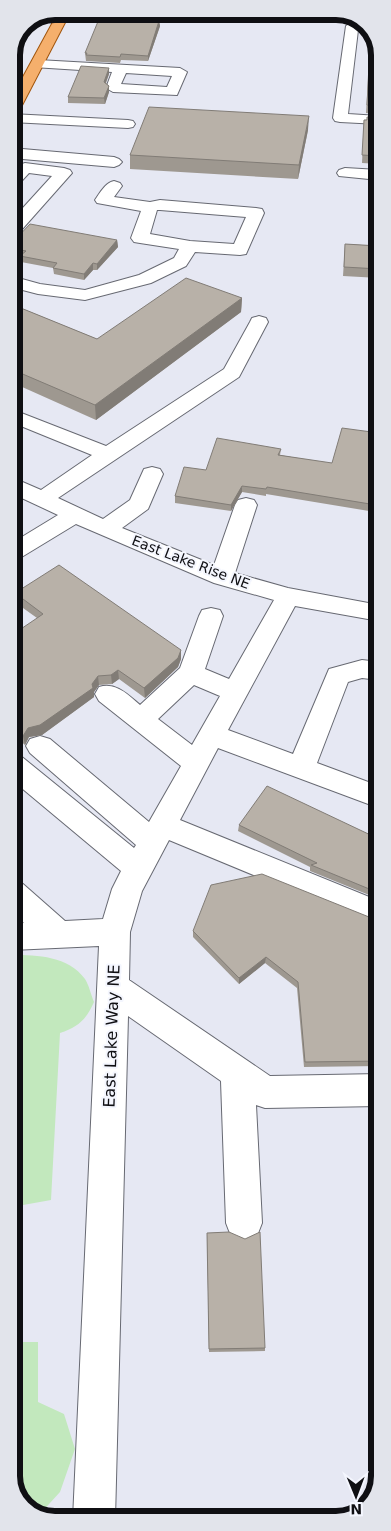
<svg xmlns="http://www.w3.org/2000/svg" width="391" height="1531" font-family="'DejaVu Sans',sans-serif">
<rect width="100%" height="100%" fill="#e6e8f3"/>
<!-- green -->
<g fill="#c2e8bd">
<path d="M12,955C38,955 68,956 85,979C89,985 91,995 94,1002C86,1020 78,1027 60,1033L51,1200L12,1207Z"/>
<polygon points="12,1342 38,1342 38,1402 64,1414 75,1449 60,1492 39,1515 26,1509 12,1484"/>
</g>
<g fill="none" stroke-linecap="round" stroke-linejoin="round">
<defs>
<g id="minor">
<polygon points="311,12 341,12 350,15 317,16"/>
<polygon points="151,13 193,14 199,18 193,22 147,20 145,17"/>
<polygon points="352,22 365,23 370,30 358,30 348,114 379,116 379,124 340,122 335,121 333,118 346,26"/>
<path d="M38,60L180,68L187,72L177,95L113,92L106,88L112,72L33,67L31,64ZM126,73L172,76L167,87L121,84Z"/>
<polygon points="11,114 128,120 133,121 135,124 133,127 128,128 11,122"/>
<polygon points="11,148 114,157 119,159 122,162 119,165 114,167 11,158"/>
<polygon points="25,163 64,168 70,170 72,173 17,235 11,236 11,221 52,176 29,173 17,186 11,188 11,173 19,165"/>
<polygon points="345,168 379,170 379,180 339,176 337,173 339,170"/>
<path d="M114,181L120,183L122,186L114,197L150,202L160,200L256,208L262,209L264,213L246,254L240,255L195,252L186,266L151,283L85,300L38,294L11,287V276L40,284L85,290L139,275L174,258L179,249L140,243L134,242L131,238L141,211L97,203L95,200C100,193 105,183 114,181ZM157,210H160L246,217L234,244L190,241L150,234Z"/>
<path d="M259,316L266,318L268,322L239,377L58,498L103,519L130,500L144,469L152,467L160,469L163,474L148,509L122,528L214,565L235,505L238,500L246,498L254,500L257,505L235,573L288,588L379,605V621L295,606L228,730L293,754L329,669L362,660L379,662V680L362,678L348,682L317,763L379,786V808L218,748L180,820L379,901V927L169,840L142,891L130,932L129,980L270,1076L380,1074V1106L265,1108L256,1105L262,1223L257,1236L244,1241L231,1236L226,1223L221,1081L128,1016L115,1519H73L99,946L12,950V924L24,923L12,911V880L23,884L65,921L103,919L112,889L121,871L12,780V754L22,757L134,848L136,845L30,753L26,746L30,739L40,736L50,739L149,822L181,766L99,701L95,694L99,687C116,682 127,694 140,705L180,668L199,616L202,610L211,608L220,610L223,616L205,669L229,679L274,600L214,583L76,524L20,558L12,561V543L58,515L11,493V477L41,490L92,455L11,422V409L106,446L224,369L250,322L252,318ZM194,685L220,696L192,745L158,719Z"/>
</g>
<polygon id="major" points="59,11 71,11 18,113 16,116 11,117 11,99"/>
</defs>
<!-- minor casing -->
<use href="#minor" stroke="#676972" stroke-width="2"/>
<!-- major casing -->
<use href="#major" stroke="#a1550d" stroke-width="2"/>
<!-- path -->
<g stroke="#73747b" stroke-width="2" stroke-dasharray="1 2" stroke-linecap="butt">
<polyline points="222,11 299,16"/>
<polyline points="85,15 105,11"/>
</g>
<!-- minor -->
<use href="#minor" fill="#fff" fill-rule="evenodd"/>
<!-- major -->
<use href="#major" fill="#f5af6c" fill-rule="evenodd"/>
</g>
<!-- wall -->
<g fill="#9e9890">
<polygon points="113,19 140,19 140,20 159,21 160,26 148,61 121,60 120,63 86,61 85,53"/>
<polygon points="370,44 379,47 379,115 366,113"/>
<polygon points="109,74 106,83 109,86 109,92 105,104 68,103 68,97"/>
<polygon points="379,118 379,164 362,163 364,120"/>
<polygon points="308,130 298,179 130,169 130,155"/>
<polygon points="117,240 118,247 97,270 93,270 84,280 54,274 53,268 21,262 20,256 11,254 11,244"/>
<polygon points="345,244 379,246 379,278 343,276"/>
<polygon points="242,298 241,312 96,420 11,382 11,304 97,339"/>
<polygon points="281,449 280,455 379,472 369,511 266,494 266,496 242,492 231,511 175,503 175,496 206,470"/>
<polygon points="15,593 181,659 178,667 145,698 119,679 112,684 99,685 94,692 94,697 42,735 29,737 25,745 18,739 12,744 37,618 16,603"/>
<polygon points="239,825 379,839 379,899 310,871 310,867 238,831"/>
<polygon points="379,921 380,1066 304,1067 297,988 265,963 239,984 193,937 193,931"/>
<polygon points="207,1233 265,1348 265,1351 209,1352"/>
</g>
<!-- shaded-wall -->
<g fill="#817c76">
<polygon points="159,21 160,26 148,61 148,56"/>
<polygon points="109,68 109,74 104,87 104,82"/>
<polygon points="109,86 109,92 105,104 104,98"/>
<polygon points="309,116 308,130 298,179 299,165"/>
<polygon points="117,240 118,247 97,270 97,264"/>
<polygon points="93,263 93,270 84,280 84,274"/>
<polygon points="242,298 241,312 96,420 95,405"/>
<polygon points="379,469 379,472 369,511 370,504"/>
<polygon points="242,486 242,492 231,511 231,505"/>
<polygon points="181,650 181,659 178,667 145,698 144,688"/>
<polygon points="118,670 119,679 112,684 111,675"/>
<polygon points="98,676 99,685 94,692 94,697 42,735 29,737 25,745 23,736 28,728 92,684"/>
<polygon points="16,730 18,739 12,744 12,733"/>
<polygon points="266,957 265,963 239,984 239,978"/>
</g>
<!-- building -->
<g fill="#b8b1a8" stroke="#817c76">
<polygon points="116,13 140,14 138,20 159,21 148,56 121,54 120,57 86,55 87,53 85,53 99,19 113,19"/>
<polygon points="370,44 377,44 379,47 379,106 367,105"/>
<polygon points="81,66 109,68 104,82 109,86 104,98 68,97"/>
<polygon points="149,107 309,116 299,165 130,155"/>
<polygon points="367,117 379,118 379,156 362,155 364,120 367,120"/>
<polygon points="30,224 117,240 97,264 93,263 84,274 53,268 57,263 20,256 26,251 11,248 11,244"/>
<polygon points="345,244 379,246 379,269 344,267"/>
<polygon points="186,278 242,298 95,405 11,369 11,304 97,339"/>
<polygon points="342,428 379,433 379,469 370,504 267,487 266,489 242,486 231,505 175,496 184,467 206,470 217,438 281,449 278,455 332,463"/>
<polygon points="59,565 181,650 178,658 144,688 118,670 111,675 98,676 92,684 93,688 40,725 28,728 23,736 16,730 12,733 12,635 43,614 15,593"/>
<polygon points="267,786 379,839 379,893 311,865 317,863 239,825"/>
<polygon points="262,874 379,921 380,1061 305,1062 298,982 266,957 239,978 193,931 211,885"/>
<polygon points="229,1232 245,1239 260,1232 265,1348 209,1349 207,1233"/>
</g>
<g text-anchor="middle" stroke-width="4" stroke-linejoin="round" paint-order="stroke">
<!-- street labels -->
<g font-size="14" fill="#0f0f13" stroke="#f4f6fe">
<text transform="translate(191 562) rotate(21)" y="5">East Lake Rise NE</text>
</g>
<!-- near-street labels -->
<g font-size="16" fill="#0f0f13" stroke="#f4f6fe">
<text transform="translate(111 1036) rotate(-88)" y="6">East Lake Way NE</text>
</g>
</g>
<!-- crop -->
<path d="M0 0H391V1531H0ZM55 20H336A35 35 0 0 1 371 55V1476A35 35 0 0 1 336 1511H55A35 35 0 0 1 20 1476V55A35 35 0 0 1 55 20Z" fill="#e2e4eb" fill-rule="evenodd"/>
<path fill="none" stroke="#0f0f13" stroke-width="6" d="M55 20H336A35 35 0 0 1 371 55V1476A35 35 0 0 1 336 1511H55A35 35 0 0 1 20 1476V55A35 35 0 0 1 55 20Z"/>
<!-- north arrow -->
<g transform="translate(356 1496) rotate(179)" stroke="#f4f6fe" stroke-width="4" paint-order="stroke">
<path d="M0-4L9 19L0 12L-9 19Z" fill="#0f0f13"/>
<text y="-8" font-size="14" font-weight="bold" text-anchor="middle" fill="#0f0f13">N</text>
</g>
</svg>
